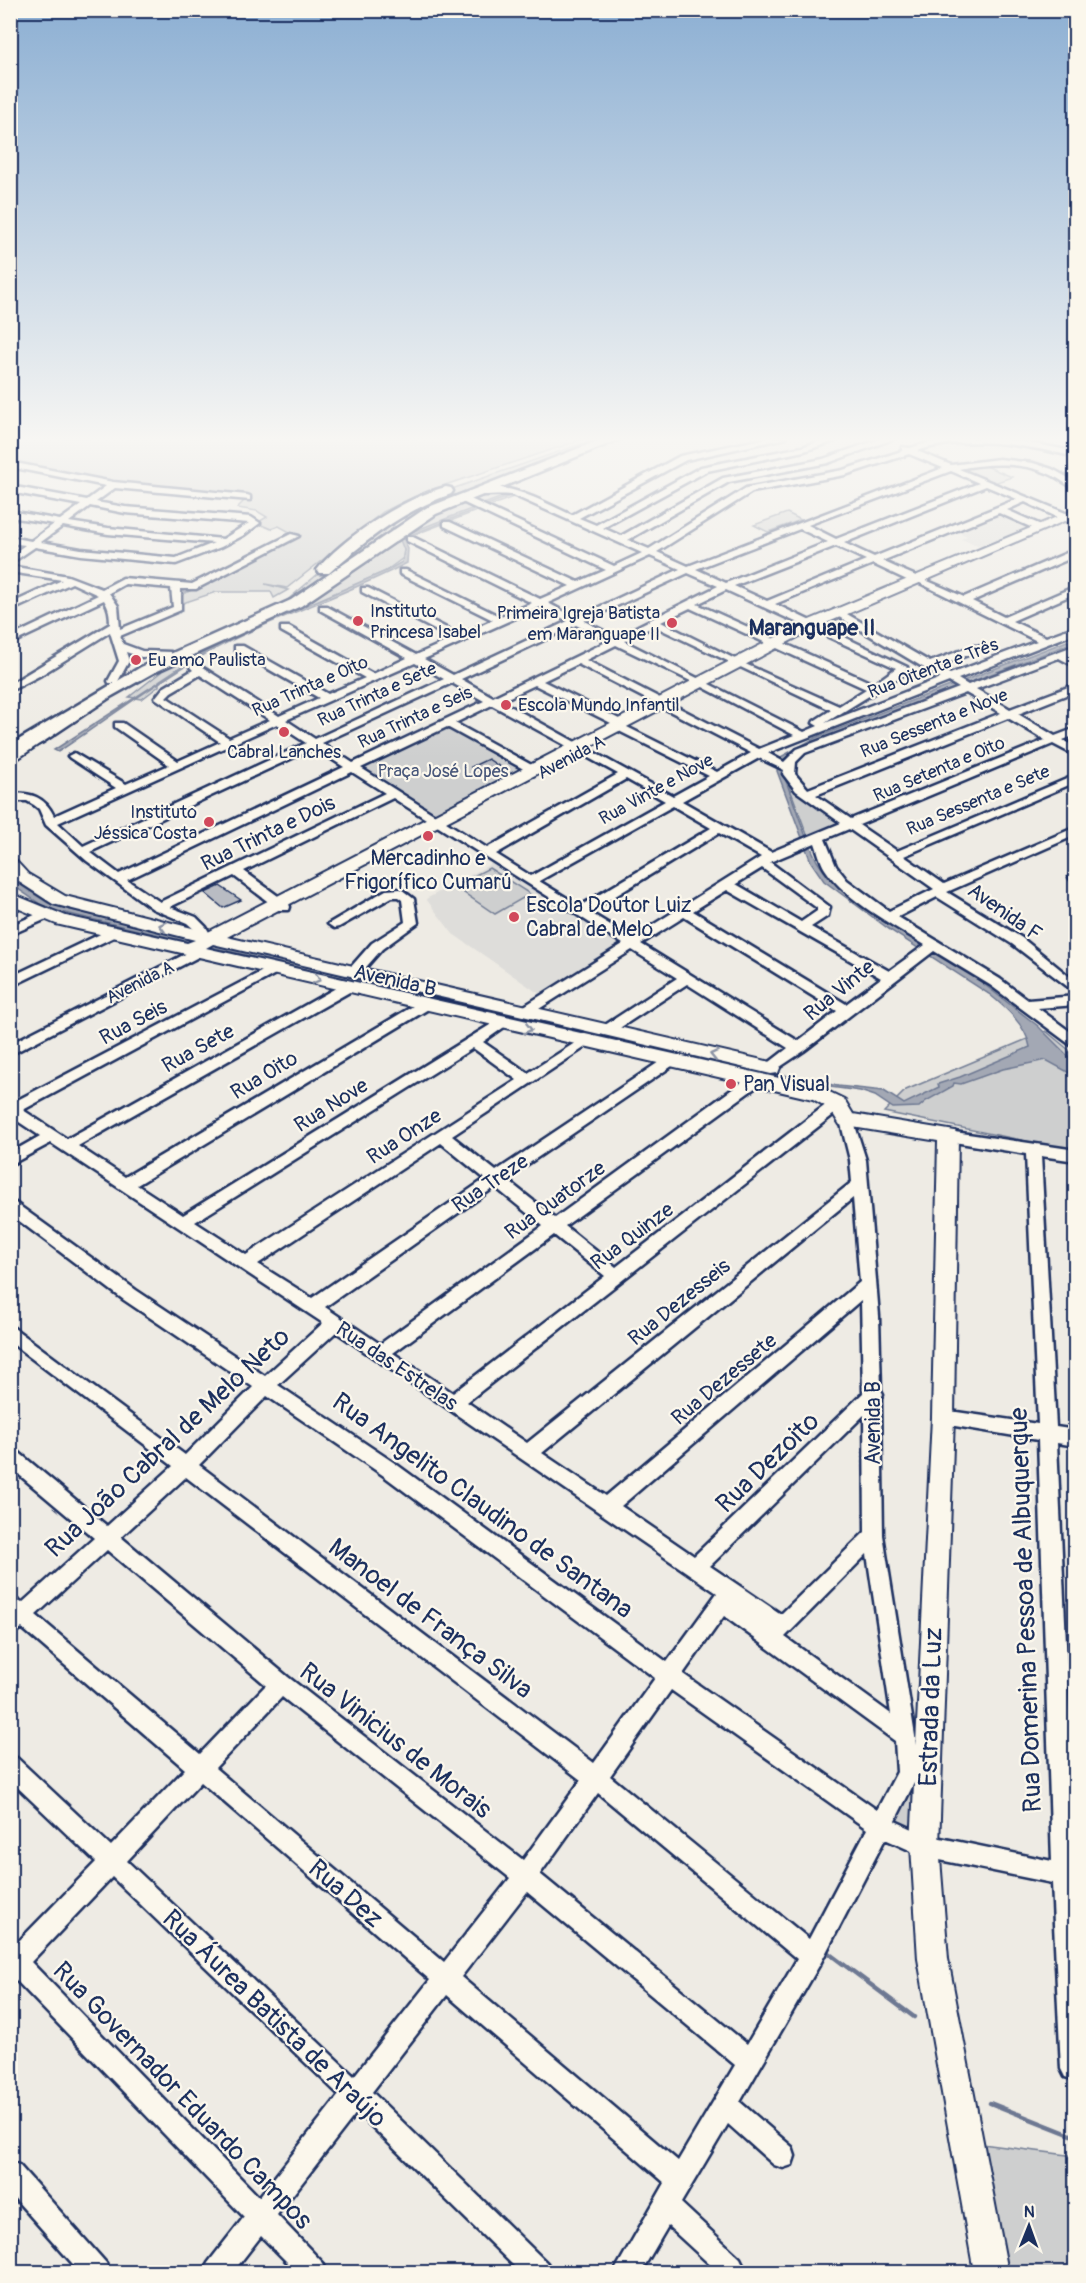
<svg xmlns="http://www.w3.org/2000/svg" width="1086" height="2283" font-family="Pangolin,sans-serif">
<rect width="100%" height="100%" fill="#eeebe4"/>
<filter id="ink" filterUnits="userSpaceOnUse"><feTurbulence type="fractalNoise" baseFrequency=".0167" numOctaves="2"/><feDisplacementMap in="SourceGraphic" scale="12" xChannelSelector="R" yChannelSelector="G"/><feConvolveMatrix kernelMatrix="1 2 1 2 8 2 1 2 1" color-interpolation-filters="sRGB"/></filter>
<g filter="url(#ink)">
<!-- built -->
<g fill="#deddda">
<polygon points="997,510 1038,528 986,549 961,539 967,536 950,529"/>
<polygon points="498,860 628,942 541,995 453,934 426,899"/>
</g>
<!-- green -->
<g fill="#cecfcf" stroke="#747f96" stroke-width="1.5">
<polygon points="11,438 587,438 430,490 403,502 383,512 287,588 265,584 288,590 274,598 271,592 216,592 180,604 180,597 185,593 224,576 297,536 279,526 271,529 257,523 267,517 257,511 237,508 246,499 147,490 22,466 11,462"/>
<polygon points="598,438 619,438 414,517 399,518 429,497"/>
<polygon points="981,464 1012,477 994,483 958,470"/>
<polygon points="501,491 516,496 411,536 405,540 403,558 384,572 223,643 186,663 176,659 297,604 424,519 474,498"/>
<polygon points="787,513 801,520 768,532 754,525"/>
<polygon points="388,524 397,527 398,529 300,595 285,602 371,529"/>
<polygon points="180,662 183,665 159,681 159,686 142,699 129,697 161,672 161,670 154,670 172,663"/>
<polygon points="448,722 533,771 438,820 352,768"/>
<polygon points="786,778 848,825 809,840"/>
<polygon points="489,868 530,894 495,914 454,886"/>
<polygon points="1046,1031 1075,1055 1075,1151 884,1112 906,1090"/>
<polygon points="909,1776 923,1783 921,1842 886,1825"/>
<polygon points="982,2144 1075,2156 1075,2272 1006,2272"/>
</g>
<!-- water -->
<g fill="#a3a8b4" stroke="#6d7892" stroke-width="1.5">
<path d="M507,495L510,496L408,536L404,540L408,549L407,563C339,599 262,620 195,660C148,688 103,722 58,752L54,750L207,651L272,620L386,571L402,562L404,550L400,540L404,535Z"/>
<path d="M1067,641L1072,643L816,741L795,751L782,761L781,767L805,834L817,861L828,877L873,912L967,971L1038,1026L1075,1063V1076L1046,1060L1003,1069L961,1084L954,1083L953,1086L926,1101L919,1107L893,1108L875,1096L860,1091L793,1082L61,912L43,906L11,884L10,878L48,903L67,909L740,1066L838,1086L884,1091L904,1104L939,1087L938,1084L960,1077L1030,1047C1026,1025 1005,1007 989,994L890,930L824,881L811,862L777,771L779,758L815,738Z"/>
</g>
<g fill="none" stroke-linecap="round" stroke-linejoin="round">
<!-- stream -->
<g stroke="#6d7892" stroke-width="4.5">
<polyline points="827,1952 914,2017"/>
<polyline points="990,2103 1076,2137"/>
</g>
</g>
<!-- building -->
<g fill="#b9bcc3" stroke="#1b2f5e" stroke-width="1.5">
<polygon points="488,759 503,769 486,777 471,767"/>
<polygon points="220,886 241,900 223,908 205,893"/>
</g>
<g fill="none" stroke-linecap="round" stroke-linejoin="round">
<defs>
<g id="minor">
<path d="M768,438H786L686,460L579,518L596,525L701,467L802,447L830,438H844L804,451L707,471L603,528L621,536L723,478L823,459L883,438H896L828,463L729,482L628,540L649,549L746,488L843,470L902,451V447L910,448C964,430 1021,440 1076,452V457C1025,445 968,434 917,451L951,465L999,459L1033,463L1052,469L1076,482V489C1066,485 1058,477 1047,473C1021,462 987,463 959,469L1068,514L1076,519V526L1025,502L1007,510L1041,525V529H1035L999,513L882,561C909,574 937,584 964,597L1076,549V556L972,601L1004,617L1076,586V593L1012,621L1046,637L1076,626V633L958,679L968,685L1076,645V652L1068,655L1076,659V667L1059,658L976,689L1010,709L1076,684V691L1018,714L1055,736L1076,728V735L1063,740L1076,748V756L1053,744L859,825L897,851L1076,775V782L904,856L944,884L1076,827V835L947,892L1022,938L1076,982V993L1012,944L937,897L898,917L1000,979L1028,1000L1076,996V1005L1038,1008L1076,1036V1049L990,985L934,951L804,1051L771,1073L764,1068L766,1065L788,1048L687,984L612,1033H602L600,1030L602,1027L677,978L632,950L531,1014H521L519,1011L521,1008L623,944L393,798L244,871L289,904L290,907L289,910H279L234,876L170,907L196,917L206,927L212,937L205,941L200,940L196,931L187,923L153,909L87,861L46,825L39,809L34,805L27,801H10V794C30,792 45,797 54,816L116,788L70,758L68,756L74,753L126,784L169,765L115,727V723H123L178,761L220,742L155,698L163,688L193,670L190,667L191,665H199L279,716L319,698L235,650V646H243L328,694L365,678L281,631V627H289L373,674L407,658L320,610V606H326L416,655L452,639L362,592V588H368L460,635L493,620L400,574V570H406L501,617L532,603L407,541V537H413L540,599L570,586L444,526V522H450L578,582L606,570L458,500V496H464L614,566L642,553L515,496C502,492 478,498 471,493C498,475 545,503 572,515L680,456ZM909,454L943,468L688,566L657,552L752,492L845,475ZM951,471L979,483L836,539L808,525ZM986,486L1017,499L874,557L844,543ZM800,529L828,542L726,583L696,569ZM836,546L866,560L767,601L734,586ZM650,556L680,569L576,618L548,603ZM873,564L909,581L920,583L1037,641L950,674L937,667L981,650V646H973L930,662L840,610H834V614L941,678L825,723L903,675L907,667L775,604ZM688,573L718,586L616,637L584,621ZM726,590L896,668L874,684L697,604ZM540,607L568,621L453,675L424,659ZM690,608L866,689L839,706L743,663L661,622ZM576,625L608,641L493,697L461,679ZM654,626L831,710L814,721L813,723L818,726L804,732L624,641ZM616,645L701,686L794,735L759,749L586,660ZM415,663L444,679L315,739L286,720ZM578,664L751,753L717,772L625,726V722L543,681ZM200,675L270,720L229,738L166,697L171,692ZM949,682L959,688L797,749L784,762L768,753ZM452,683L484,701L353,763L322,743ZM535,685L619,727V731L709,776L673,796L501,701ZM966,693L1001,713L808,789L795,774L796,762L805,753ZM492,705L618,774L487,848L361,768L447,727L529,772H537V768L455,723ZM1008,718L1045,740L851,819L816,795ZM277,724L306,743L83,846L58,823ZM314,748L344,767L119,874L90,852ZM759,758L784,770L783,774L796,791L841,823L771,852L682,801ZM352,772L385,793L160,902L127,880ZM626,779L665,801L531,876L496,854ZM673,806L711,828L580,906L539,881ZM849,829L934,889L889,911L847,880L836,866L825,839ZM719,833L761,857L632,938L589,912ZM815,843C818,851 820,861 825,869C846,901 893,925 925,945L889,971L811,927L828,916L830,907L770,862ZM762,868L817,908V911L801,922L736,884ZM727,890L881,978L846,1004L693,911ZM684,917L837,1011L798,1041L641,944Z"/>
<polygon points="1065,438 1076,438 1076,442"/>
<path d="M10,462L113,482L247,495L250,496V500L115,488L96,502L125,507L251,517L260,523L244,535L221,547L176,564L81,555L35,547L10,564V556L25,545L10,543V537L31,541L54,524L10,517V511L60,520L81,505L10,492V486L87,500L106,486L10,467ZM90,506L125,513L249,523L223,539L108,528L69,522ZM63,526L108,534L214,543L176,558L81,549L41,542Z"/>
<path d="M291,534L299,536L196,589H181V610L120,636L123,644L142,651L171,652V656L141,657L126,652L129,661L117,683H109L108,681L119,661L110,632L41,675L10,691V684L110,624C110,614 109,608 104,600L10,644V637L98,595L72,583L10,611V604L62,580L10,572V566L68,576L102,589L123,578L192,584ZM125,584L171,588L173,607L120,629L118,606L109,593Z"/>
<polygon points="1075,873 1076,881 1071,880 1069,877 1071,874"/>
<polygon points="401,889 414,899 418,923 382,949 360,974 350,974 348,971 350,968 372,943 405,922 402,900 398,897 392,897 339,927 334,928 328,924 386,890"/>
<polygon points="46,910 52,914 51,917 10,935 10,926"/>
<polygon points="113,928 119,932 118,935 10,987 10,977"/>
<polygon points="199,947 206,951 204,954 10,1055 10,1044"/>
<path d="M274,965L281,969L279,972L23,1110L67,1139L343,984H353L355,987L353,990L78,1146L125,1177L420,1002H430L432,1005L430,1008L137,1185L183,1215L498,1020H508L510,1023L483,1042L528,1073L581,1039H591L593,1042L452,1136L496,1171L665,1058H675L677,1061L675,1064L506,1179L555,1218L749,1077H759L761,1081L759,1085L565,1226L616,1267L832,1100H842L844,1104L842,1108L467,1402L527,1443L852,1182L850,1160L840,1120L842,1116H852L866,1160L879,1316L881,1390L883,1394L881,1398L883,1535L915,1736L919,1773L895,1821L926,1835L1052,1861L1038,1440L943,1424L937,1422L934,1417L937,1412L943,1410L1038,1424L1026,1154L948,1141L943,1140L941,1136L943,1132L948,1131L1076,1150V1161L1041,1156L1056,1427L1076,1430V1446L1057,1443L1076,1866V2080L1065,2077L1061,2069L1052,1883L925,1857L885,1839L820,1964L740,2102L792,2147L795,2156L792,2165L783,2168L774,2165L728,2124L681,2203L740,2258L747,2272H718L668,2226L641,2272H614L665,2183L447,1995L372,2092L547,2263L551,2272H520L357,2112L277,2215L323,2263L327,2272H297L261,2236L233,2272H204L208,2263L244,2217L13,1977L10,1978V1946L13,1947L96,1862L10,1780V1755L17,1758L111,1846L185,1769L22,1628L10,1635V1596L22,1603L94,1538L10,1467V1448L16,1450L107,1526L173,1466L10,1342V1325L185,1455L253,1387L124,1300L10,1214V1199L136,1290L265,1376L323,1323L51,1143L10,1165V1153L40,1136L10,1116V1104ZM473,1048L517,1080L246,1255L195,1222ZM441,1143L485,1179L312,1298L258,1264ZM495,1187L543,1226L380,1344L325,1307ZM853,1198L860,1282L606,1496L542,1453ZM554,1235L605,1276L453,1393L393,1353ZM861,1300L863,1393L694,1556L621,1506ZM336,1332L717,1593L667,1662L396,1464L278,1385ZM267,1396L384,1476L655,1678L594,1763L199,1465ZM864,1415L865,1532L781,1614L710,1566ZM186,1477L581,1780L523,1860L288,1677L121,1537ZM107,1550L266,1685L200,1754L36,1615ZM867,1554L891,1714L785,1637ZM724,1616L895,1741L897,1772L877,1810L683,1674ZM671,1690L867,1829L809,1939L610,1776ZM282,1697L510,1878L444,1962L215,1768ZM201,1782L430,1980L354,2076L127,1861ZM598,1793L797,1959L747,2044L540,1874ZM112,1877L339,2095L259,2197L31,1962ZM527,1892L735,2065L678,2161L461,1977Z"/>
<polygon points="10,2162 19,2165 106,2263 110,2272 80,2272 10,2193"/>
</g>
<g id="major">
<polygon points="1076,509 1076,516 817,627 227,937 771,1062 778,1063 780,1068 778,1073 771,1074 213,944 206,948 819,1087 844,1099 853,1114 955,1131 958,1136 954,1417 939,1846 948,1959 1008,2272 974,2272 918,1959 911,1846 932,1417 938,1141 840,1125 830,1109 813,1099 56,924 10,905 10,893 66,916 187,943 195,940 53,904 16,880 10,874 10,859 16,861 28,874 65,896 208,932 807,621"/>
<polygon points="37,735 42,736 44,739 42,742 10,764 10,752"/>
</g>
<g id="highway">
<polygon points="605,438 623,438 436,514 301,606 153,673 112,696 43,742 10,757 10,745 141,667 291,600 426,508"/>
<path d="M446,487L451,488L453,491L451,494C403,511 367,539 329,573H319L317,570C342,538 406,497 446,487Z"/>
</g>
</defs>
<!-- minor casing -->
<use href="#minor" stroke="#1b2f5e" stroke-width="5"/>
<!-- major casing -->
<use href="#major" stroke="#1b2f5e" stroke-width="4"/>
<!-- highway casing -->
<use href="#highway" stroke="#1b2f5e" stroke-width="5"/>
<!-- minor -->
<use href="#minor" fill="#fbf7ec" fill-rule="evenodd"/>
<!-- major -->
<use href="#major" fill="#fbf7ec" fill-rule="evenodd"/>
<!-- highway -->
<use href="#highway" fill="#fbf7ec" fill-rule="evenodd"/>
</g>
<!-- one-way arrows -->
<defs><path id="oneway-chevron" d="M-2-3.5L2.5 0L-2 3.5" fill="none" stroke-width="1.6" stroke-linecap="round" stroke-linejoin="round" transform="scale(1.5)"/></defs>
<g stroke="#8b93a5">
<use href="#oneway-chevron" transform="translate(163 926) rotate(-166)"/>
<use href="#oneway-chevron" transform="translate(317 979) rotate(13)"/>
<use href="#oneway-chevron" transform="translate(528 1029) rotate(13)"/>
<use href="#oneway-chevron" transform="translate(714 1055) rotate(-167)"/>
</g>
</g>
<!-- sky -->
<linearGradient id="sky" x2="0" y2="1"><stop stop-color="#8cafd3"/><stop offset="0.58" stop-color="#f7f6f3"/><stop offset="1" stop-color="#f7f6f3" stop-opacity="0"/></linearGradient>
<rect width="1086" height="758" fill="url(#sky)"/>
<!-- markers -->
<g fill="#d1495b" stroke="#fbf7ec" stroke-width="2">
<circle cx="358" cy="621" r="6"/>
<circle cx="672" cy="623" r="6"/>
<circle cx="136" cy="660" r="6"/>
<circle cx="506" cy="705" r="6"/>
<circle cx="284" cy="732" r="6"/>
<circle cx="209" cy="822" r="6"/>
<circle cx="428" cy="836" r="6"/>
<circle cx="514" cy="917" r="6"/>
<circle cx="731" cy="1084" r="6"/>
</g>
<g text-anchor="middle" stroke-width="4.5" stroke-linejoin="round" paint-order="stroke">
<!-- far-poi labels -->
<g font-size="18" fill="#1b2f5e" stroke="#fbf7ec" text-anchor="start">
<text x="370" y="617">Instituto<tspan x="370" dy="21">Princesa Isabel</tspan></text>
<text x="660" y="619" text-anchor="end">Primeira Igreja Batista<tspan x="660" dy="21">em Maranguape II</tspan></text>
<text x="148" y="666">Eu amo Paulista</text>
<text x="518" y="711">Escola Mundo Infantil</text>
<text x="284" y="758" text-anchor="middle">Cabral Lanches</text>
<text x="197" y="818" text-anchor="end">Instituto<tspan x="197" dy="21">Jéssica Costa</tspan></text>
</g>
<!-- far-street labels -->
<g font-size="18" fill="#1b2f5e" stroke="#fbf7ec">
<text transform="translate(933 668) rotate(-21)" y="6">Rua Oitenta e Três</text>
<text transform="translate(310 686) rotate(-24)" y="6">Rua Trinta e Oito</text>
<text transform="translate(377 694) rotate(-25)" y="6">Rua Trinta e Sete</text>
<text transform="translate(415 717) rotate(-25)" y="6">Rua Trinta e Seis</text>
<text transform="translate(934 723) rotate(-22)" y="6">Rua Sessenta e Nove</text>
<text transform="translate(571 757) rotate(-28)" y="6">Avenida A</text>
<text transform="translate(939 769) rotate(-23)" y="6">Rua Setenta e Oito</text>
<text transform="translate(656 789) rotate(-29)" y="6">Rua Vinte e Nove</text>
<text transform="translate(978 800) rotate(-23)" y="6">Rua Sessenta e Sete</text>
<text transform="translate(140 982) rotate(-27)" y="6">Avenida A</text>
</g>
<!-- far-park labels -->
<g font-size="18" fill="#48577a" stroke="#fbf7ec">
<text x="443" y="777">Praça José Lopes</text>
</g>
<!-- street labels -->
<g font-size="21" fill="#1b2f5e" stroke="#fbf7ec">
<text transform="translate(268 833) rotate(-26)" y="7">Rua Trinta e Dois</text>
<text transform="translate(1005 912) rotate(35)" y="7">Avenida F</text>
<text transform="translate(395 980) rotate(13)" y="7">Avenida B</text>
<text transform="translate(839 990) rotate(-39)" y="7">Rua Vinte</text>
<text transform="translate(133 1022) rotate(-28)" y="7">Rua Seis</text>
<text transform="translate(198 1048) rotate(-29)" y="7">Rua Sete</text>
<text transform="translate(264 1075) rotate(-31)" y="7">Rua Oito</text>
<text transform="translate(331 1105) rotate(-32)" y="7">Rua Nove</text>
<text transform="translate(404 1136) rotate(-33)" y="7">Rua Onze</text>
<text transform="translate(490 1183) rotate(-34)" y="7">Rua Treze</text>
<text transform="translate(555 1200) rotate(-36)" y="7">Rua Quatorze</text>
<text transform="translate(632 1236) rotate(-37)" y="7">Rua Quinze</text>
<text transform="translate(679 1302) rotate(-39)" y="7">Rua Dezesseis</text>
<text transform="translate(397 1366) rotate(34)" y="7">Rua das Estrelas</text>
<text transform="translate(724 1379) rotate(-40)" y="7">Rua Dezessete</text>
<text transform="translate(873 1423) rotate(-90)" y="7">Avenida B</text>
</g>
<!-- poi labels -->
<g font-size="21" fill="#1b2f5e" stroke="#fbf7ec" text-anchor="start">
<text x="428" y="865" text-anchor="middle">Mercadinho e<tspan x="428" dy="24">Frigorífico Cumarú</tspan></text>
<text x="526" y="912">Escola Doutor Luiz<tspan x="526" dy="24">Cabral de Melo</tspan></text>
<text x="743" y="1091">Pan Visual</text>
</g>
<!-- far-district labels -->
<g font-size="22" font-weight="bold" fill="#1b2f5e" stroke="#fbf7ec">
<text x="812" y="635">Maranguape II</text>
</g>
<!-- near-street labels -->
<g font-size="26" fill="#1b2f5e" stroke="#fbf7ec">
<text transform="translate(167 1442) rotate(-43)" y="9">Rua João Cabral de Melo Neto</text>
<text transform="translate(767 1462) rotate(-44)" y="9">Rua Dezoito</text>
<text transform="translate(483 1505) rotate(36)" y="9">Rua Angelito Claudino de Santana</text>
<text transform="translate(1025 1610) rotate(-92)" y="9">Rua Domerina Pessoa de Albuquerque</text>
<text transform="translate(431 1618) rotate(37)" y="9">Manoel de França Silva</text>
<text transform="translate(930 1707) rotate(-88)" y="9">Estrada da Luz</text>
<text transform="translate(396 1740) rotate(38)" y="9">Rua Vinicius de Morais</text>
<text transform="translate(346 1893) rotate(41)" y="9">Rua Dez</text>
<text transform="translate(275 2018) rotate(44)" y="9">Rua Áurea Batista de Araújo</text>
<text transform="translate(183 2095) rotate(46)" y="9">Rua Governador Eduardo Campos</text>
</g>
</g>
<!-- margin -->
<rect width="1086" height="2283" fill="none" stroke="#fbf7ec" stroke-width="36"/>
<rect x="18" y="18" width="1050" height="2247" fill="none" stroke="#1b2f5e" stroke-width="2" filter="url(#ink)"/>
<!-- north arrow -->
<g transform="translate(1029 2226) rotate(1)" stroke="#fbf7ec" stroke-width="4.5" paint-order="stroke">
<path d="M0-4.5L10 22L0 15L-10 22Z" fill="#1b2f5e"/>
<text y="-9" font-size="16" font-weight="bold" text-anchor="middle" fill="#1b2f5e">N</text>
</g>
</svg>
